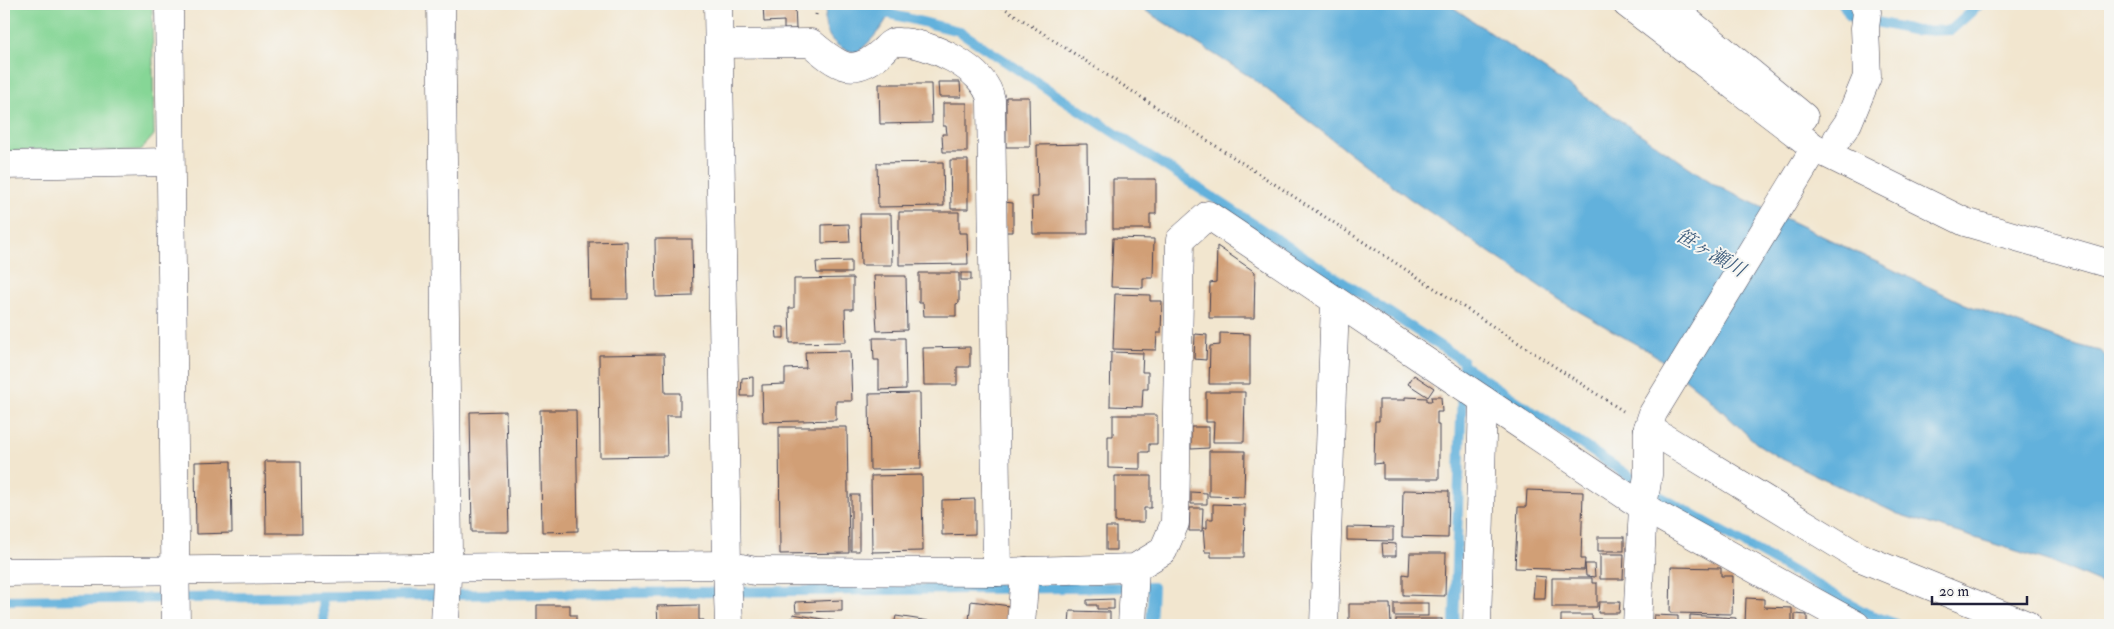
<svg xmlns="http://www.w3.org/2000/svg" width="2114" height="629" font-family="'IM FELL Double Pica','Noto Serif JP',serif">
<rect width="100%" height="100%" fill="#f6f6f2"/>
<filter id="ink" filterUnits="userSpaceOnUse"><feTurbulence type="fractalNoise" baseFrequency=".02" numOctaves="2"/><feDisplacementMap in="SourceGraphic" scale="10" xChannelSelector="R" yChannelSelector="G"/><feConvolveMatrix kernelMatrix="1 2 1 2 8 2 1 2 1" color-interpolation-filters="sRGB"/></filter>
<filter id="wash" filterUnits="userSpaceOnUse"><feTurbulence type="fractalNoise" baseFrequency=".0096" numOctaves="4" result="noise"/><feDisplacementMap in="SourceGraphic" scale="20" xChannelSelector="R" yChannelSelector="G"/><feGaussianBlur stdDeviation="1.12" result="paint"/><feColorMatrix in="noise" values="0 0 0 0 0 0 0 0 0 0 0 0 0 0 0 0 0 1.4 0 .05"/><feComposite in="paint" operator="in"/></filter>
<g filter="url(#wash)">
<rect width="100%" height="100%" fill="#f2e6cf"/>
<!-- green -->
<polygon fill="#86d696" stroke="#547c68" points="4,4 152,4 154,135 141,150 4,151"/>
<!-- water -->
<g fill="#62b1dc" stroke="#426a8c">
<path d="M829,4L893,5C886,25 874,37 859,52C833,52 817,27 829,4Z"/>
<polygon points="1135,4 1448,4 1717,186 1965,304 2066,342 2100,351 2110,360 2110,587 2052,562 1898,514 1778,457 1756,443 1704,394 1655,355 1566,304 1409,198 1252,78"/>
</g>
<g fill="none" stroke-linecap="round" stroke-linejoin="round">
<!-- stream -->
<g stroke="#62b1dc" stroke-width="10">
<polyline points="1843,4 1850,16 1916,31 1951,30 1980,4"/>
<polyline points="878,14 890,14 959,31 1463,361 1454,625"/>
<polyline points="1463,365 1656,494 1868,614 1899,625"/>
<polyline points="322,597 324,625"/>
<polyline points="4,600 1153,587 1151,625"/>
</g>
</g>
<g id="blocks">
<!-- building -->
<g fill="#d19f76">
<polygon points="763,4 795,4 796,29 784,29 784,21 764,22"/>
<polygon points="938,82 960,82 961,97 939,97"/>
<polygon points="879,84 931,84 932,123 880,124"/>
<polygon points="1006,97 1029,97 1030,147 1006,147"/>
<polygon points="943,103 967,103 967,152 943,152 942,134 947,134 946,126 943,126"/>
<polygon points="1087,144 1088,234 1033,234 1032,197 1038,197 1037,145"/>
<polygon points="950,160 968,160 968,209 951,209"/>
<polygon points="943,162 944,206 878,207 877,163"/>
<polygon points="1113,179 1156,179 1156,214 1150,214 1150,229 1113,229"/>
<polygon points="1004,202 1013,203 1013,232 1004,232"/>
<polygon points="899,212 959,212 959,233 967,233 968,264 899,265"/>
<polygon points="860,214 891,214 892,265 861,265"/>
<polygon points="849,224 850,242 822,243 822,225"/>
<polygon points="1113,238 1154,239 1153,278 1143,278 1143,288 1111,287"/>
<polygon points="655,239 692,239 693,296 656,297"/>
<polygon points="627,241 628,299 590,299 589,242"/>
<polygon points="1217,246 1255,272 1254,318 1209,318 1210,283 1216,282"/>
<polygon points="851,261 851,273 817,273 816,262"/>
<polygon points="919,273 959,273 959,303 956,304 956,316 924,316 923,303 919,303"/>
<rect x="961" y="273" width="10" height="7"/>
<polygon points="874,276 906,276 907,330 877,331"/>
<polygon points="853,278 853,309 845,309 846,342 790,343 789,308 794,308 794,279"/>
<polygon points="1115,294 1150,295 1150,301 1162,301 1161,333 1157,333 1156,350 1113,349"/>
<polygon points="776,327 784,327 784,338 777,338"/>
<polygon points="1220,333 1250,334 1250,384 1209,384 1210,346 1220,345"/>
<polygon points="1195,334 1207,335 1206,360 1194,359"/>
<polygon points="873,338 905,338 906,389 879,390 879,360 874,360"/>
<polygon points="970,347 970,367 957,367 957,385 924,385 923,348"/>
<polygon points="850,351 852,401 836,401 836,420 763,422 762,385 785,384 785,369 806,368 805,352"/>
<polygon points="1111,352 1143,353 1142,372 1148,372 1148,389 1143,389 1142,407 1110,406"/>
<polygon points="664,354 665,393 680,393 680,416 666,416 667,456 600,457 599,355"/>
<polygon points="4,360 6,360 7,431 4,431"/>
<polygon points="1414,375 1434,388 1428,397 1408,384"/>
<polygon points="753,377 753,396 741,396 742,378"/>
<polygon points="1206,392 1245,392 1244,442 1213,442 1214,422 1206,422"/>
<polygon points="920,393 921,469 870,470 869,394"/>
<polygon points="1405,397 1427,398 1427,401 1432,401 1431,397 1441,397 1442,412 1437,412 1437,425 1439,425 1439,479 1383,479 1383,463 1374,464 1375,421 1379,421 1379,400 1405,400"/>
<polygon points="540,410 576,410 578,531 542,532"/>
<polygon points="506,411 509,532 472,532 470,412"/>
<polygon points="1113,415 1157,415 1157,444 1149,444 1149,452 1140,452 1140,469 1108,468 1108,436 1113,436"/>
<polygon points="779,427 847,427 849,553 780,554"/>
<polygon points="1191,427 1209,427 1209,448 1191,449"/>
<polygon points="1209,451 1245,451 1244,497 1209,496"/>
<polygon points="231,461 232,533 196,534 195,462"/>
<polygon points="265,461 301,461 302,533 266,533"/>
<polygon points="922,475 923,551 872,552 871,476"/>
<polygon points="1115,476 1151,476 1151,508 1144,508 1144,522 1115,522"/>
<polygon points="1403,490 1449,491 1448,538 1402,537"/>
<polygon points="1527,490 1583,492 1581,559 1585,559 1584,570 1515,568 1518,507 1526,507"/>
<polygon points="1191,492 1207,493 1207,504 1191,504"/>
<rect x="851" y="495" width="8" height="56"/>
<polygon points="975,499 975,534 942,535 942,500"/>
<polygon points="1213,504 1245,505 1244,557 1211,557 1211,552 1205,552 1203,528 1207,528 1207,519 1213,519"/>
<polygon points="1190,508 1203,508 1202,531 1189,531"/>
<rect x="1106" y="527" width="10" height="23"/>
<polygon points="1347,527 1393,528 1393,541 1347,540"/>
<rect x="1598" y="537" width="26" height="14"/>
<polygon points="1382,543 1396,544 1396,556 1383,556"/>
<polygon points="1410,553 1446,553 1445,596 1403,595 1403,574 1409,575"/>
<polygon points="1600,554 1624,554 1623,579 1600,579"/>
<polygon points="1585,564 1594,564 1595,577 1586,576"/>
<polygon points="1671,567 1721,568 1721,576 1733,576 1732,614 1670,613"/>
<polygon points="1535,576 1546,577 1545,599 1533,599"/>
<polygon points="1552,578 1592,578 1592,583 1597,583 1597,607 1552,607"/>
<polygon points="1746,598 1764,599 1764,607 1792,608 1792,625 1745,625"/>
<polygon points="1114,599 1114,609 1097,609 1097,605 1087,605 1087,600"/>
<polygon points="842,600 842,611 796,612 795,602"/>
<polygon points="971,601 1010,606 1008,625 962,625 962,620 969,621"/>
<polygon points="1599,602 1620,602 1619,613 1598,613"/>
<rect x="1394" y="603" width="34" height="13"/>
<polygon points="1349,604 1390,604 1391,625 1349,625"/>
<polygon points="537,605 570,605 570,615 576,615 576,625 537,625"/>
<polygon points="699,605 699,620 704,620 704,625 658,625 657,606"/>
<polygon points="1070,611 1110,612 1110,625 1069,625"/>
<polygon points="793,614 834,621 833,625 791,625"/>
<polygon points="1795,614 1807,615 1807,625 1795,625"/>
<polygon points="1561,615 1592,615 1592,619 1616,619 1616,625 1561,625"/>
<polygon points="1654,615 1678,616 1678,625 1653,625"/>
<polygon points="1690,615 1736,618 1735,625 1690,625"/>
<polygon points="896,616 943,623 942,625 894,625"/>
<rect x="1396" y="619" width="46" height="6"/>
</g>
</g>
</g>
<g filter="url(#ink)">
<use href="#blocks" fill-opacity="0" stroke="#413f51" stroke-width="1"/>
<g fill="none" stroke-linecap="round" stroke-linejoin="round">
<defs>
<g id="minor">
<polyline points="169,4 176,625"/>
<polyline points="441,4 448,552 445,625"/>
<polyline points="718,4 727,565 755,571 997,572 1135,568 1163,551 1175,523 1180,240 1208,215 1643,507 1856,625"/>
<polyline points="1627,4 1815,148 1965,222 2110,264"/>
<polyline points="1667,4 1804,117"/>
<path d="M719,44L811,43C839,67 853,78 883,51C888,46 892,41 899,42C929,42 985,68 991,100L997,572"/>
<polyline points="1837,139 1848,123 1867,77 1865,28 1867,12 1864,4"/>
<polyline points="4,165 170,162"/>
<polyline points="1648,428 1859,557 2027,625"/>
<polyline points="1021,625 1025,571"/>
<polyline points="1132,625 1135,568"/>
<polyline points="1324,625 1335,302"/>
<polyline points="1477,625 1483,400"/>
<polyline points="1637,625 1643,507 1648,475 1648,428 1653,413 1815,148"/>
</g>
<polyline id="tertiary" points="4,572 727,565 729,625"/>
</defs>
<!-- minor casing -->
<use href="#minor" stroke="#413f51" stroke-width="29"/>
<!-- tertiary casing -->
<use href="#tertiary" stroke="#413f51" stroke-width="29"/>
<!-- path -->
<g stroke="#413f51" stroke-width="3" stroke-dasharray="1 4" stroke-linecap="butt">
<polyline points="998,4 1623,411"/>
<polyline points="816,15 818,4"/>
</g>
<!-- minor -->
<use href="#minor" stroke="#fff" stroke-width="28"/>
<!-- tertiary -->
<use href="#tertiary" stroke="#fff" stroke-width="28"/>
</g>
</g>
<g text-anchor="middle" stroke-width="4" stroke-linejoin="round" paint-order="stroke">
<!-- water labels -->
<g font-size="19" font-style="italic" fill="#3c5b7b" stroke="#f6f6f2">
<text transform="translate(1711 252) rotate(30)" y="7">笹ヶ瀬川</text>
</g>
</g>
<!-- margin -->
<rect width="2114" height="629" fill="none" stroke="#f6f6f2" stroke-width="20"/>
<!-- scale -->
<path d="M1932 596v8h95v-8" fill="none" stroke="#22223b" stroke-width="2.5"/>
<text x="1939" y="596" font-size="15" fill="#22223b" stroke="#f6f6f2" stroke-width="4" paint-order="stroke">20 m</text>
</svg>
